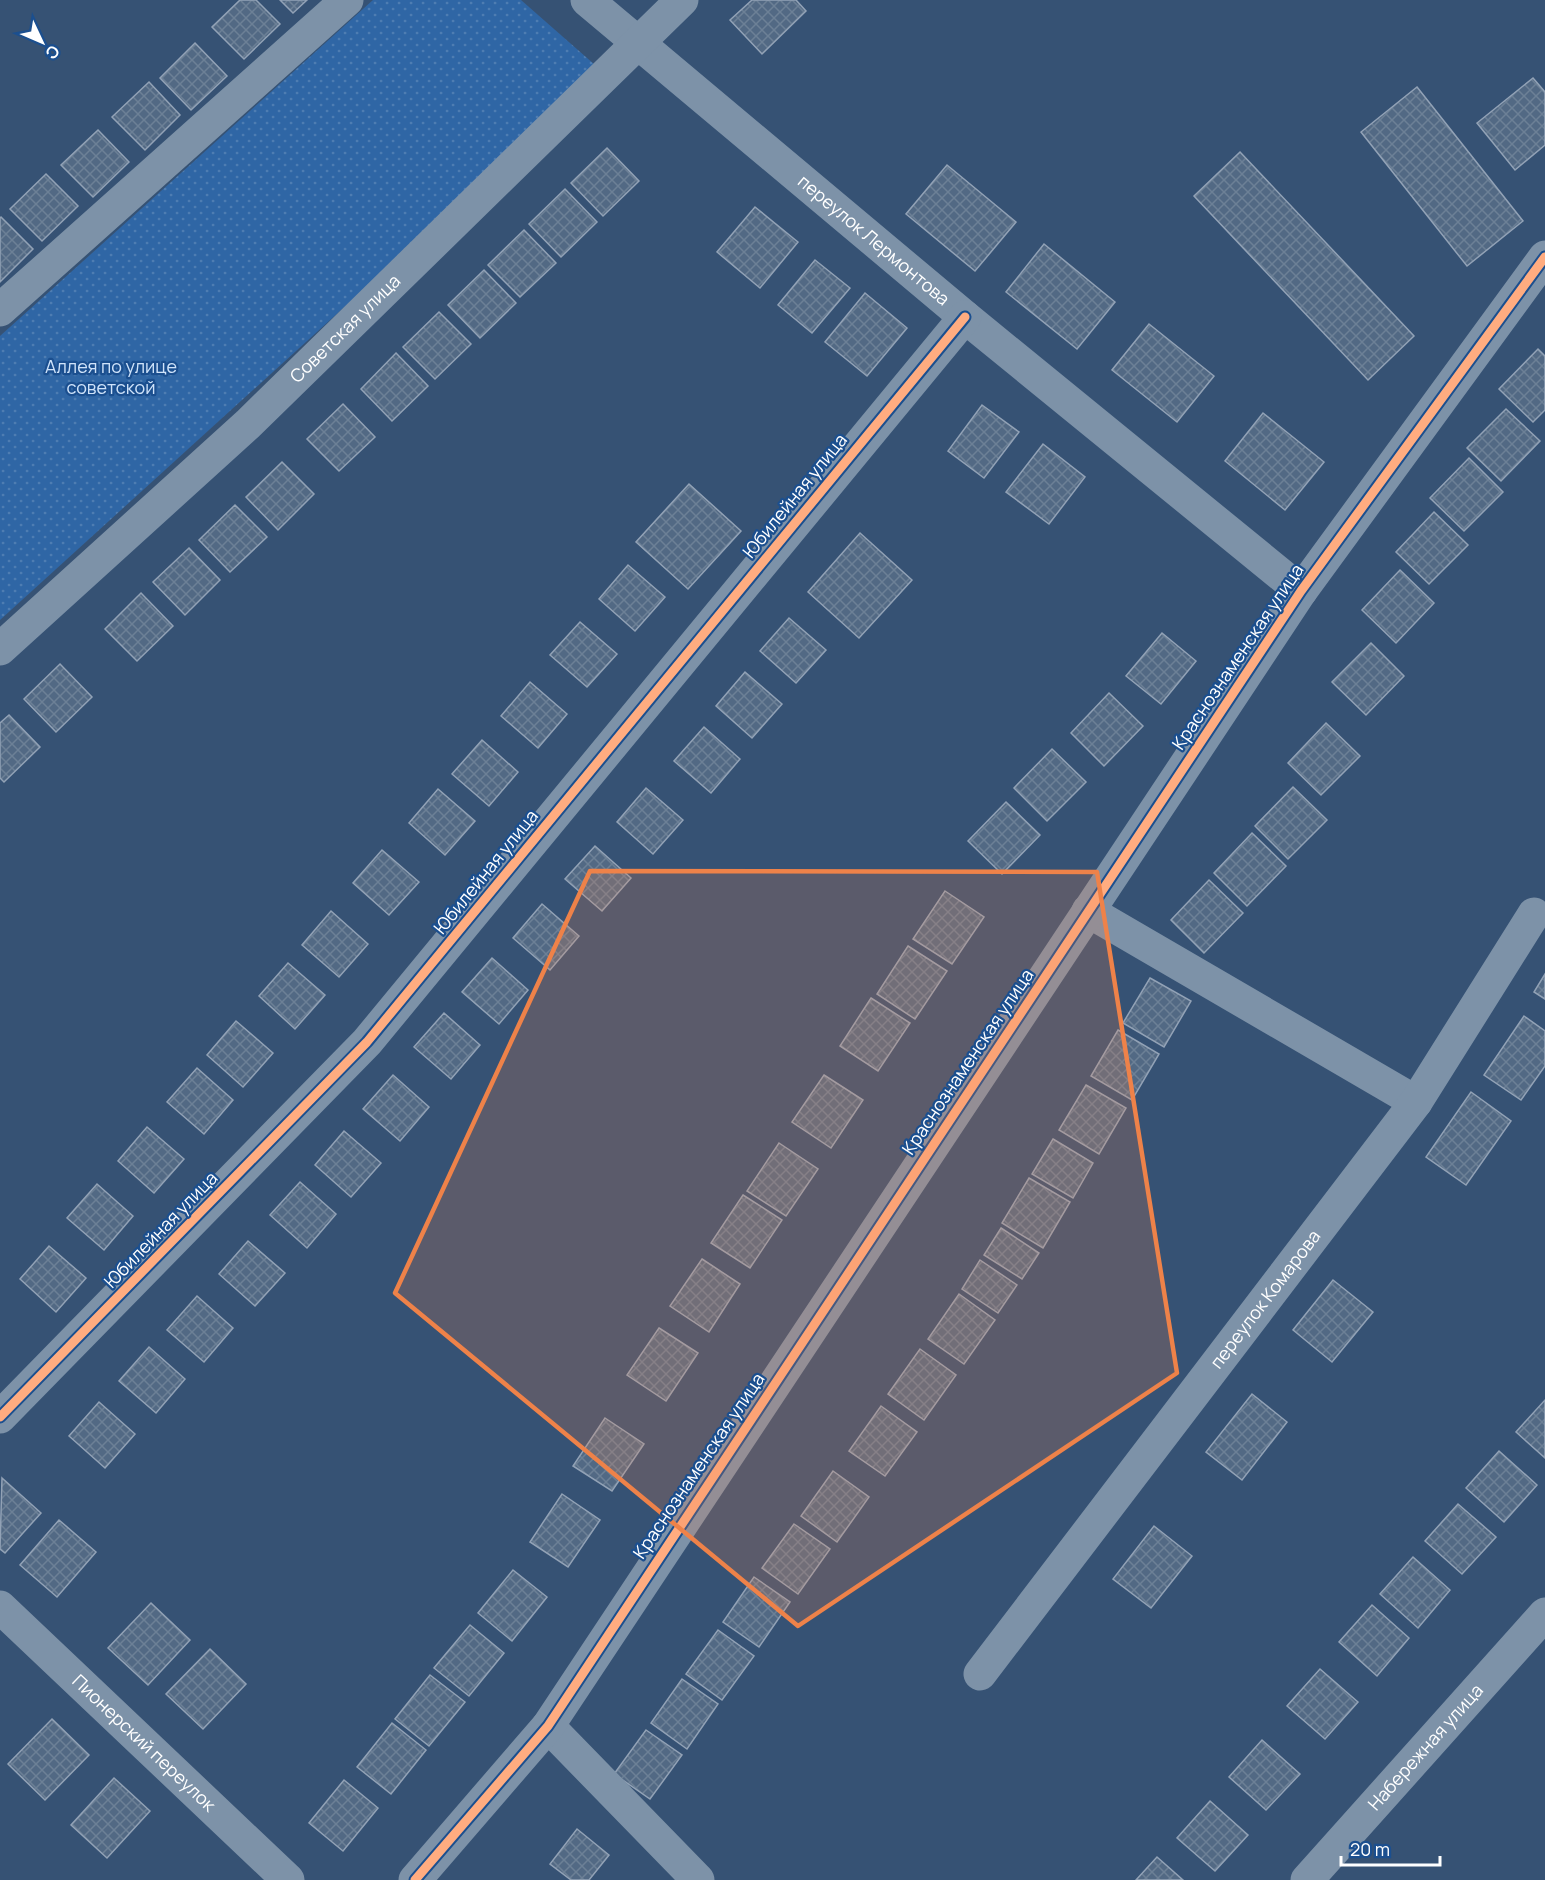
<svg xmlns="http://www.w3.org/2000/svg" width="1545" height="1880" font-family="Manrope,sans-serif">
<defs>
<pattern id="park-dots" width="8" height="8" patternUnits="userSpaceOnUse" patternTransform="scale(1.5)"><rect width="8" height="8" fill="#2f66a5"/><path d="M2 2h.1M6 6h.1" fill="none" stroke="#4e7db2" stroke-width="1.8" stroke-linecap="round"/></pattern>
<pattern id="building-cross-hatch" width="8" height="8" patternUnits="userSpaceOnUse" patternTransform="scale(1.5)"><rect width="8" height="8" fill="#526984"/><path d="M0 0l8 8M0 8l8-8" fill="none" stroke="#6c8096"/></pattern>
</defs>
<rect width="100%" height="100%" fill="#365274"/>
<!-- park -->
<polygon fill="url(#park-dots)" points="373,0 521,0 603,72 0,620 0,336"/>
<!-- building -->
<g fill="url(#building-cross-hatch)" stroke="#92a2b6" stroke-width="1.5">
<polygon points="240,0 256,0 280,24 244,59 212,27"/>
<polygon points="280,0 307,0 293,13"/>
<polygon points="752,0 796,0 806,11 762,54 730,20"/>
<polygon points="195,43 227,76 191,110 160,78"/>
<polygon points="1533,78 1545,92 1545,145 1515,170 1477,123"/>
<polygon points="149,82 180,115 145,150 112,117"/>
<polygon points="1417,87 1523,221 1467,266 1361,132"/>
<polygon points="98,130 129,162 93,197 61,165"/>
<polygon points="607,148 639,181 603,216 571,183"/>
<polygon points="1240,152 1414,336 1368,380 1194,196"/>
<polygon points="947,165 1016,222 975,271 906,214"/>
<polygon points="46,174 78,206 42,241 10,209"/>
<polygon points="565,189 597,222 561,257 529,224"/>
<polygon points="755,207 798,242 760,288 717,252"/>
<polygon points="1,217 33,249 0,282 0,218"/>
<polygon points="524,230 556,263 520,297 488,265"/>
<polygon points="1044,244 1115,302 1077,349 1006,292"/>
<polygon points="815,260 850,288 812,333 778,305"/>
<polygon points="484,270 516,303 480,338 448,305"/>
<polygon points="865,293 907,328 867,376 825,342"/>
<polygon points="439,312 471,344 435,379 403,347"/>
<polygon points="1149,324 1214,376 1177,422 1112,370"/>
<polygon points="1538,349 1545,356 1545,410 1533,422 1499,389"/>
<polygon points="396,353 428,386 392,421 361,389"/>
<polygon points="343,404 375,437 339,471 307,439"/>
<polygon points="982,405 1019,432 984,478 948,451"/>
<polygon points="1506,409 1540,441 1501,481 1467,448"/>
<polygon points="1263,413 1324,462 1285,510 1225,461"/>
<polygon points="1043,444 1085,477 1049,524 1006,492"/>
<polygon points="1469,458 1503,492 1464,531 1430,498"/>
<polygon points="282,462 314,494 278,530 246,497"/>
<polygon points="689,484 741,531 688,589 636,542"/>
<polygon points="235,505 267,537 230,572 199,540"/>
<polygon points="1434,512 1468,545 1429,584 1396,552"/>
<polygon points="860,533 912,580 859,638 808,592"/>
<polygon points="189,548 220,580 185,615 153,582"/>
<polygon points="628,565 665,597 635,631 599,599"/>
<polygon points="1400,570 1434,603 1396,643 1362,610"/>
<polygon points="141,593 173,626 137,661 105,629"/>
<polygon points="789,618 826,650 796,683 760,651"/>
<polygon points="580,622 617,654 587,687 550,655"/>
<polygon points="1162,633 1196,661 1161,704 1126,676"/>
<polygon points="1371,643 1404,676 1366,715 1332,682"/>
<polygon points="60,664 92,697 56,732 24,699"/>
<polygon points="745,672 782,704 752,738 716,706"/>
<polygon points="530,682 567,714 538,748 501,716"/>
<polygon points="1109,693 1143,726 1104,766 1071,733"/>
<polygon points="9,715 40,747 4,782 0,778 0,723"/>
<polygon points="1326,723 1360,756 1321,795 1288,763"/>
<polygon points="704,727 740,759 711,793 674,761"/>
<polygon points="482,740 518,772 489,806 452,774"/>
<polygon points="1052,749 1086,782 1047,821 1014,788"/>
<polygon points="1293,787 1327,820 1288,859 1255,826"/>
<polygon points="646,788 683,820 653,854 617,822"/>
<polygon points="438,789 475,821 445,855 409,823"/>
<polygon points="1006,802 1040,835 1002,874 968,841"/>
<polygon points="1252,833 1286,866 1247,906 1214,873"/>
<polygon points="595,846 631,878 602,911 565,879"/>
<polygon points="382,850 419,882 389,915 353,883"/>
<polygon points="1209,880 1243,913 1204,953 1171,920"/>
<polygon points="945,891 984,917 952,964 913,939"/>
<polygon points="542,904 579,936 550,970 513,938"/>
<polygon points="331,911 368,944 339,977 302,945"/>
<polygon points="908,946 947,971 915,1019 877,994"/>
<polygon points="492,958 528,990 499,1024 462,992"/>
<polygon points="288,963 325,995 295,1029 259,996"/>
<polygon points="1545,974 1545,999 1534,992"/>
<polygon points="1150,978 1191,1001 1164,1047 1123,1023"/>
<polygon points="871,998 910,1023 878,1071 840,1046"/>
<polygon points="444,1013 480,1045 451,1079 414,1047"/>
<polygon points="1524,1016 1545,1031 1545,1066 1521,1100 1484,1075"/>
<polygon points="236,1021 273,1053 243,1087 207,1055"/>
<polygon points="1118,1030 1159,1054 1132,1100 1091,1076"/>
<polygon points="197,1068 233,1100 204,1134 167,1102"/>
<polygon points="393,1075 429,1107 400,1141 363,1109"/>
<polygon points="824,1075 863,1100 831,1148 792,1122"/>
<polygon points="1086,1085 1126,1108 1099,1154 1059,1130"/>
<polygon points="1471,1092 1511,1121 1466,1185 1426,1157"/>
<polygon points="147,1127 184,1159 154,1193 118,1161"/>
<polygon points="344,1131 381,1163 351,1197 315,1165"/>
<polygon points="1053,1139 1093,1163 1073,1198 1032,1174"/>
<polygon points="779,1143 818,1169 786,1216 747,1191"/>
<polygon points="1029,1178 1070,1202 1043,1248 1002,1223"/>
<polygon points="300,1182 336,1214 307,1248 270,1215"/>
<polygon points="97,1184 133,1216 104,1250 67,1218"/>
<polygon points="743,1195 782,1220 750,1268 711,1243"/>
<polygon points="1001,1228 1039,1253 1022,1279 984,1255"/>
<polygon points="248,1241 285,1273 255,1306 219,1274"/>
<polygon points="49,1246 86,1278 56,1312 20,1279"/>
<polygon points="702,1259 740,1284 709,1332 670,1306"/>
<polygon points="980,1260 1017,1285 998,1313 962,1289"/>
<polygon points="1333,1280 1373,1312 1332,1362 1293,1330"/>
<polygon points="959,1294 995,1320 964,1364 928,1339"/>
<polygon points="197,1296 233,1328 204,1362 167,1330"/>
<polygon points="659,1328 698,1353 666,1401 627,1375"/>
<polygon points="149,1347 185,1379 156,1413 119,1381"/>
<polygon points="920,1349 956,1375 924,1420 888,1394"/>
<polygon points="1252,1394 1287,1422 1242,1480 1206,1452"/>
<polygon points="1545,1400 1545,1458 1516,1432"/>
<polygon points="99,1402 135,1434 105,1468 69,1436"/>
<polygon points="881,1406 917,1432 885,1476 849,1451"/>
<polygon points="605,1418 644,1444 612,1491 573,1466"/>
<polygon points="1499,1451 1537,1485 1504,1522 1466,1488"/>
<polygon points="833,1471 869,1497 837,1542 801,1516"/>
<polygon points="2,1478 41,1513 5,1553 0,1549"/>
<polygon points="562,1494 600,1520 568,1567 530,1542"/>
<polygon points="1458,1504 1496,1537 1462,1574 1425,1541"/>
<polygon points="59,1520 96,1552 57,1597 20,1565"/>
<polygon points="794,1524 830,1549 798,1594 762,1568"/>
<polygon points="1154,1526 1192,1556 1151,1608 1113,1579"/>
<polygon points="1413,1557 1450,1590 1418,1628 1380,1594"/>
<polygon points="513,1570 547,1597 512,1641 478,1613"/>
<polygon points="754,1577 790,1602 759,1647 723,1622"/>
<polygon points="151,1603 190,1640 148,1685 108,1648"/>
<polygon points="1372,1605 1409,1638 1377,1676 1339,1642"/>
<polygon points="470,1625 504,1653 469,1696 434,1668"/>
<polygon points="718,1630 754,1656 722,1700 686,1674"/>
<polygon points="210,1649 246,1684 203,1729 166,1694"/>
<polygon points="1320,1669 1358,1702 1325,1739 1287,1706"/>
<polygon points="430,1675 465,1702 429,1746 395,1719"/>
<polygon points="682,1679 718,1704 687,1749 651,1723"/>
<polygon points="52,1719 89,1755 45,1800 8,1764"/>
<polygon points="392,1723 426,1750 391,1794 357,1767"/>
<polygon points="646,1730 682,1755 650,1799 614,1774"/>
<polygon points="1262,1740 1300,1774 1266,1810 1229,1777"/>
<polygon points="114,1778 150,1811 107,1858 71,1825"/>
<polygon points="344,1780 378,1808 343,1851 309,1823"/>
<polygon points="1210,1801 1248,1835 1215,1871 1177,1838"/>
<polygon points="577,1829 609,1855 589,1880 571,1880 550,1864"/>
<polygon points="1157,1857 1183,1880 1136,1880"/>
</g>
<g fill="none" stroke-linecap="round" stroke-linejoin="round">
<!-- minor -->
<g stroke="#7d92a8" stroke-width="33">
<path id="s1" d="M587,0L965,317L1301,591"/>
<polyline points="0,310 347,0"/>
<path id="s2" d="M0,649L248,424L682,0"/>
<polyline points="1088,911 1416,1102"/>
<polyline points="0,1417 367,1042 965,317"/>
<path id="s3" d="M0,1607L288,1880"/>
<path id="s4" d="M980,1674L1416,1102L1534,914"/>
<polyline points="548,1726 698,1880"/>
<polyline points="415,1880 548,1726 1301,591 1545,257"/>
<path id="s5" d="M1307,1880L1545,1614"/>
</g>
<defs>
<g id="cycleway">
<polyline points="0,1417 367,1042 965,317"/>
<polyline points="415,1880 548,1726 1301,591 1545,257"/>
</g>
</defs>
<!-- cycleway casing -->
<use href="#cycleway" stroke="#1b4f8f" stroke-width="13"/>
<!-- cycleway -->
<use href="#cycleway" stroke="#ffac80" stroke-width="9"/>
</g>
<!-- marked area -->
<path fill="#ee8249" fill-opacity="0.2" stroke="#ee8249" stroke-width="4.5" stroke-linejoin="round" d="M590,871L1097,872L1177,1373L798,1626L395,1293Z"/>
<g text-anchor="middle" stroke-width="4.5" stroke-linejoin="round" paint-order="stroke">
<!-- street labels -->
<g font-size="18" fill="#fff" stroke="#1b4f8f">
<text dy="6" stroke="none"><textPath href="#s1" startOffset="374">переулок Лермонтова</textPath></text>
<text dy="6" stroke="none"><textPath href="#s2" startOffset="471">Советская улица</textPath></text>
<text transform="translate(795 496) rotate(-51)" y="6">Юбилейная улица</text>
<text transform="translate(1238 657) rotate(-56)" y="6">Краснознаменская улица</text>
<text transform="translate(486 872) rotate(-51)" y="6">Юбилейная улица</text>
<text transform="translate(968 1062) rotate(-56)" y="6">Краснознаменская улица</text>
<text transform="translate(161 1230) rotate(-46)" y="6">Юбилейная улица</text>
<text dy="6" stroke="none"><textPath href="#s4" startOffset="471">переулок Комарова</textPath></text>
<text transform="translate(699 1466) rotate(-56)" y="6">Краснознаменская улица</text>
<text dy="6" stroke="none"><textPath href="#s3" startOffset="198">Пионерский переулок</textPath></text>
<text dy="6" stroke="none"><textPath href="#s5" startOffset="178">Набережная улица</textPath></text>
</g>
<!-- park labels -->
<g font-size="18" fill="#cfe3fa" stroke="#1b4f8f">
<text x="111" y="373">Аллея по улице<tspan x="111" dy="21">советской</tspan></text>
</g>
</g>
<!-- north arrow -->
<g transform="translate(42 42) rotate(134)" stroke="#1b4f8f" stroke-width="4.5" paint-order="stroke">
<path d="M0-4.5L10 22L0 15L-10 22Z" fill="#ffffff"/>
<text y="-9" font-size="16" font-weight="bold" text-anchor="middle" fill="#ffffff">С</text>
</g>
<!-- scale -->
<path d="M1341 1856v9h99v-9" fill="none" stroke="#ffffff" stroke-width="3"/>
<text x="1350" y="1856" font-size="18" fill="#ffffff" stroke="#1b4f8f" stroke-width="4.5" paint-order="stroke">20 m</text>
</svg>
